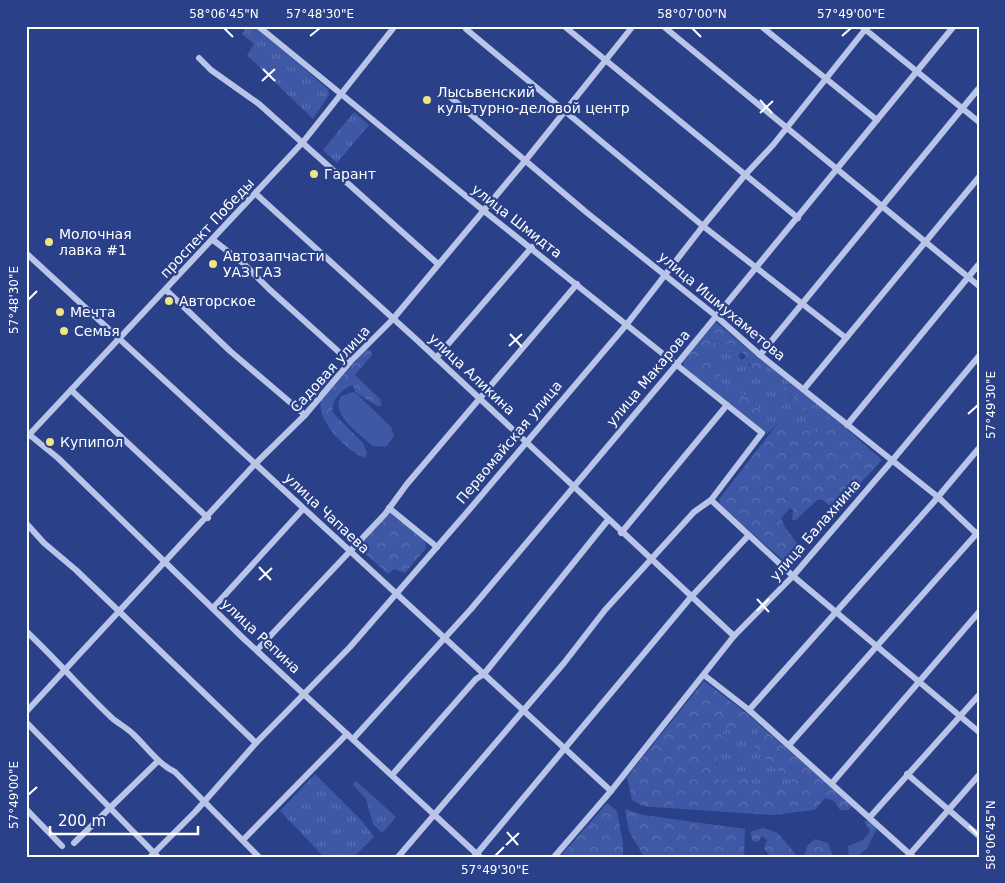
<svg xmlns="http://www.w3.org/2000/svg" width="1005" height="883" font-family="'DejaVu Sans',sans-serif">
<defs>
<pattern id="grass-tufts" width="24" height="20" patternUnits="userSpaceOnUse" patternTransform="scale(1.25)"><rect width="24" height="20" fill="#3f58a5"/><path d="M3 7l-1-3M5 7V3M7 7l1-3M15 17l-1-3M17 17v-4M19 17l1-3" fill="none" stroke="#5c71b2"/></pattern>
<pattern id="forest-crowns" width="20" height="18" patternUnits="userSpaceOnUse" patternTransform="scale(1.25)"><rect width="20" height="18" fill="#3f58a5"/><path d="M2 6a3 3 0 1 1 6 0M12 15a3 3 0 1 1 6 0" fill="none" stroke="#5c71b2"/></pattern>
</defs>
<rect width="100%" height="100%" fill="#2a4089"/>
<!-- grass -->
<g fill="url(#grass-tufts)">
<polygon points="247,26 256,28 328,89 329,95 313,119 247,55 254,44 242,34"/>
<polygon points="354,112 369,125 337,163 323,150"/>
<polygon points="715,340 742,352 738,356 742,360 746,356 749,366 763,369 767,365 791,384 786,386 789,396 808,406 814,402 832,416 817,432 778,423 767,434 760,428 766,415 758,408 717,394 713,390 709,351"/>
<polygon points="750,716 763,728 759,728 759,749 778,771 784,773 792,780 791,785 773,785 759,789 720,787 716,767 724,727 741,734 752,723"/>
<polygon points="315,774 362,821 374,837 354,857 324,857 280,811"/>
<polygon points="356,781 396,817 382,833 373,824 366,799 353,785"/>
</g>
<!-- forest -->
<g fill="url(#forest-crowns)">
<path d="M716,322L767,365L761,373C748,370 750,360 742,352L715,340L709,351L720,370L721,379L713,390L685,367L683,362Z"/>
<path d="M366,350H370L372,355L355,375L380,399L382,406H377L355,392L353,385C342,388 330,402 333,413L363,443L367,453L365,458C346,451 316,420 321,400Z"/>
<path d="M791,384L814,402L804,411L798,410L793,403V397L790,396L784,406L775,409L772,405C777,396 781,387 791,384Z"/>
<path d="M726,388C744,389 754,403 766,415L764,426L760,428L717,394Z"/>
<polygon points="832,416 882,460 836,510 822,500 817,500 796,520 792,520 793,510 790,508 781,518 785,527 804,553 792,568 719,504 720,498 778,423 817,432"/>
<polygon points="391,511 425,540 426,548 405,573 394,569 388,574 358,547"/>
<path d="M704,681L750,716L752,723L741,734L724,728L716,766L720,787L728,780L742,776L759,789L773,785H791L792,780C787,775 783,774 778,771C768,765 765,752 754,748L759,727L763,728L853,806L848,810H840L834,801L825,798L815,810L772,815L653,807L643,806L632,800L627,777Z"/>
<polygon points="607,803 617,811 623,843 623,856 560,857"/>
<polygon points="625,809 643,815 745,829 744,857 644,857 629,831"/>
<polygon points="864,821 870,821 877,829 867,848 857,857 849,857 848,846 863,840 870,831"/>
<polygon points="763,828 778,833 798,857 770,857 764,848 767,840 762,836 758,842 753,841 750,832"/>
<polygon points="815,839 828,843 833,857 804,856 807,846"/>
</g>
<!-- garden -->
<path fill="#3f58a5" d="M353,392L357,394L391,427L394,436L386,447L373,446C361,435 329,414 341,396Z"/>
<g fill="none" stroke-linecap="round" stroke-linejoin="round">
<!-- minor -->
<g stroke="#b8c4e8" stroke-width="6">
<polyline points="258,26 484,211 762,433 711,500 694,512 605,610 564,663 398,857"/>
<polyline points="564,26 798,218"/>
<polyline points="663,26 979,286"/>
<polyline points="761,26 877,120"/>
<polyline points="861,26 979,122"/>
<polyline points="466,29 703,226 846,338"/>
<polyline points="199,58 211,70 259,104 438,264"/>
<polyline points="449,96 586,212 716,316 760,355 938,497 979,536"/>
<polyline points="256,194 418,341 734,636"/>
<polyline points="213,240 243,263 269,289 350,362"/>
<polyline points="26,253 611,791"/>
<polyline points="166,290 230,351 305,415"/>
<polyline points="760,355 979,88"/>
<polyline points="436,358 532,247"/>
<polyline points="804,389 979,177"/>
<polyline points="71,390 208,518"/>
<polyline points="847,425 979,264"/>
<polyline points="26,432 58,458 243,638 480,857"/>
<polyline points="27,437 303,142 395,26"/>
<polyline points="711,500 793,576 979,732"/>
<polyline points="389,508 437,547"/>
<polyline points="26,523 44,543 76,570 256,743"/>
<polyline points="621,533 727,405"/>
<polyline points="213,608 303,509"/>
<path d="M26,631C56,659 83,691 112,718C119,724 127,728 133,734C147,747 158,764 175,772L259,857"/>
<polyline points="257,650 385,514 407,484 577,284"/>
<polyline points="704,675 749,710 913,857"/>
<polyline points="749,710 932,504 979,448"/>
<polyline points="26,712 255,464 305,415 350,362 393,319 525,161 633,26"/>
<polyline points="26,722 158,857"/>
<polyline points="353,739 471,609 677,364 954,26"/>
<polyline points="789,745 979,531"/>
<polyline points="907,774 979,836"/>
<polyline points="392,775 476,679 484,674 608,520"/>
<polyline points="832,783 979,612"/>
<polyline points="26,809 62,846"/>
<polyline points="870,817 979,695"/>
<polyline points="244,839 347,734"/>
<polyline points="74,843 158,761"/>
<polyline points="910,854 979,775"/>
<polyline points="475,856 691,597 748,536"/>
<polyline points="150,857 196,811 256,743 350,647 469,510 627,324 703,226 745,175 773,145 868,26"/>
<polyline points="554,857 611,791 734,636 793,576 891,462 979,356"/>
</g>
</g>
<!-- ticks -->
<path fill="none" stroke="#fff" stroke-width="2" d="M224,28L233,37M692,28L701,37M310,36L320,28M842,36L851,28M263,69L275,81M262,81L275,69M760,100L772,113M760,113L773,101M28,300L37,291M510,334L522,347M509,346L522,334M968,414L978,405M259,567L271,580M259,580L272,568M757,599L769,612M757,611L769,599M28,795L37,787M969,826L978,835M507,832L518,845M506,845L519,833M495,856L504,847"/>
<!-- markers -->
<g fill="#efe680" stroke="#2a4089" stroke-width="2">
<circle cx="427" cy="100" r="5"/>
<circle cx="314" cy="174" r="5"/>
<circle cx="49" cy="242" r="5"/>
<circle cx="213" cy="264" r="5"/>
<circle cx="169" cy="301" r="5"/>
<circle cx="60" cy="312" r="5"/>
<circle cx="64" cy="331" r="5"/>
<circle cx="50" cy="442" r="5"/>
</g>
<g text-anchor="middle" stroke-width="4.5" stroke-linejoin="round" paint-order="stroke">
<!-- poi labels -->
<g font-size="14" fill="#fff" stroke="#2a4089" text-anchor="start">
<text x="437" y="97">Лысьвенский<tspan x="437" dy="16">культурно-деловой центр</tspan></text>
<text x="324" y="179">Гарант</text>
<text x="59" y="239">Молочная<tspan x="59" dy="16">лавка #1</tspan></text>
<text x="223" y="261">Автозапчасти<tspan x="223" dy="16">УАЗ ГАЗ</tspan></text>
<text x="179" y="306">Авторское</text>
<text x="70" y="317">Мечта</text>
<text x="74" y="336">Семья</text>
<text x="60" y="447">Купипол</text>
</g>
<!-- street labels -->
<g font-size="14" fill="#fff" stroke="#2a4089">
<text transform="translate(517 221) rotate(38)" y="5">улица Шмидта</text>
<text transform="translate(207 228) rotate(-47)" y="5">проспект Победы</text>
<text transform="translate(722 306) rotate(40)" y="5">улица Ишмухаметова</text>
<text transform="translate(330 369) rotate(-48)" y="5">Садовая улица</text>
<text transform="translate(472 374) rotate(43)" y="5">улица Аликина</text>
<text transform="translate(648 378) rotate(-50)" y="5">улица Макарова</text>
<text transform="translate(509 442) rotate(-50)" y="5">Первомайская улица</text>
<text transform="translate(327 513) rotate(43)" y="5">улица Чапаева</text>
<text transform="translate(815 530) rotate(-49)" y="5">улица Балахнина</text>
<text transform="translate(261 636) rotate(43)" y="5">улица Репина</text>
</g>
</g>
<!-- border -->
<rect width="1005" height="883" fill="none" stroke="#2a4089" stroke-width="55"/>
<!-- scale -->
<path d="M50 826v8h148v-8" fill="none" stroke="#ffffff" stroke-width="2.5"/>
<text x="58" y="826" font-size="15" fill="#ffffff" stroke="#2a4089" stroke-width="4" paint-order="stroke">200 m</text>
<rect x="28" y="28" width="950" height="828" fill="none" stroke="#fff" stroke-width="2"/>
<g font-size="12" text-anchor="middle" fill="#fff">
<text x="224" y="18">58°06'45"N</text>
<text x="320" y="18">57°48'30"E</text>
<text x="692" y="18">58°07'00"N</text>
<text x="851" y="18">57°49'00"E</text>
<text transform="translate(14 300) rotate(-90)" y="4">57°48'30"E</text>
<text transform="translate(991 405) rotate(-90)" y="4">57°49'30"E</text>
<text transform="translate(14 795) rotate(-90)" y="4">57°49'00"E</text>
<text transform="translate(991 835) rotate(-90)" y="4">58°06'45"N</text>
<text x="495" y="874">57°49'30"E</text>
</g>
</svg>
